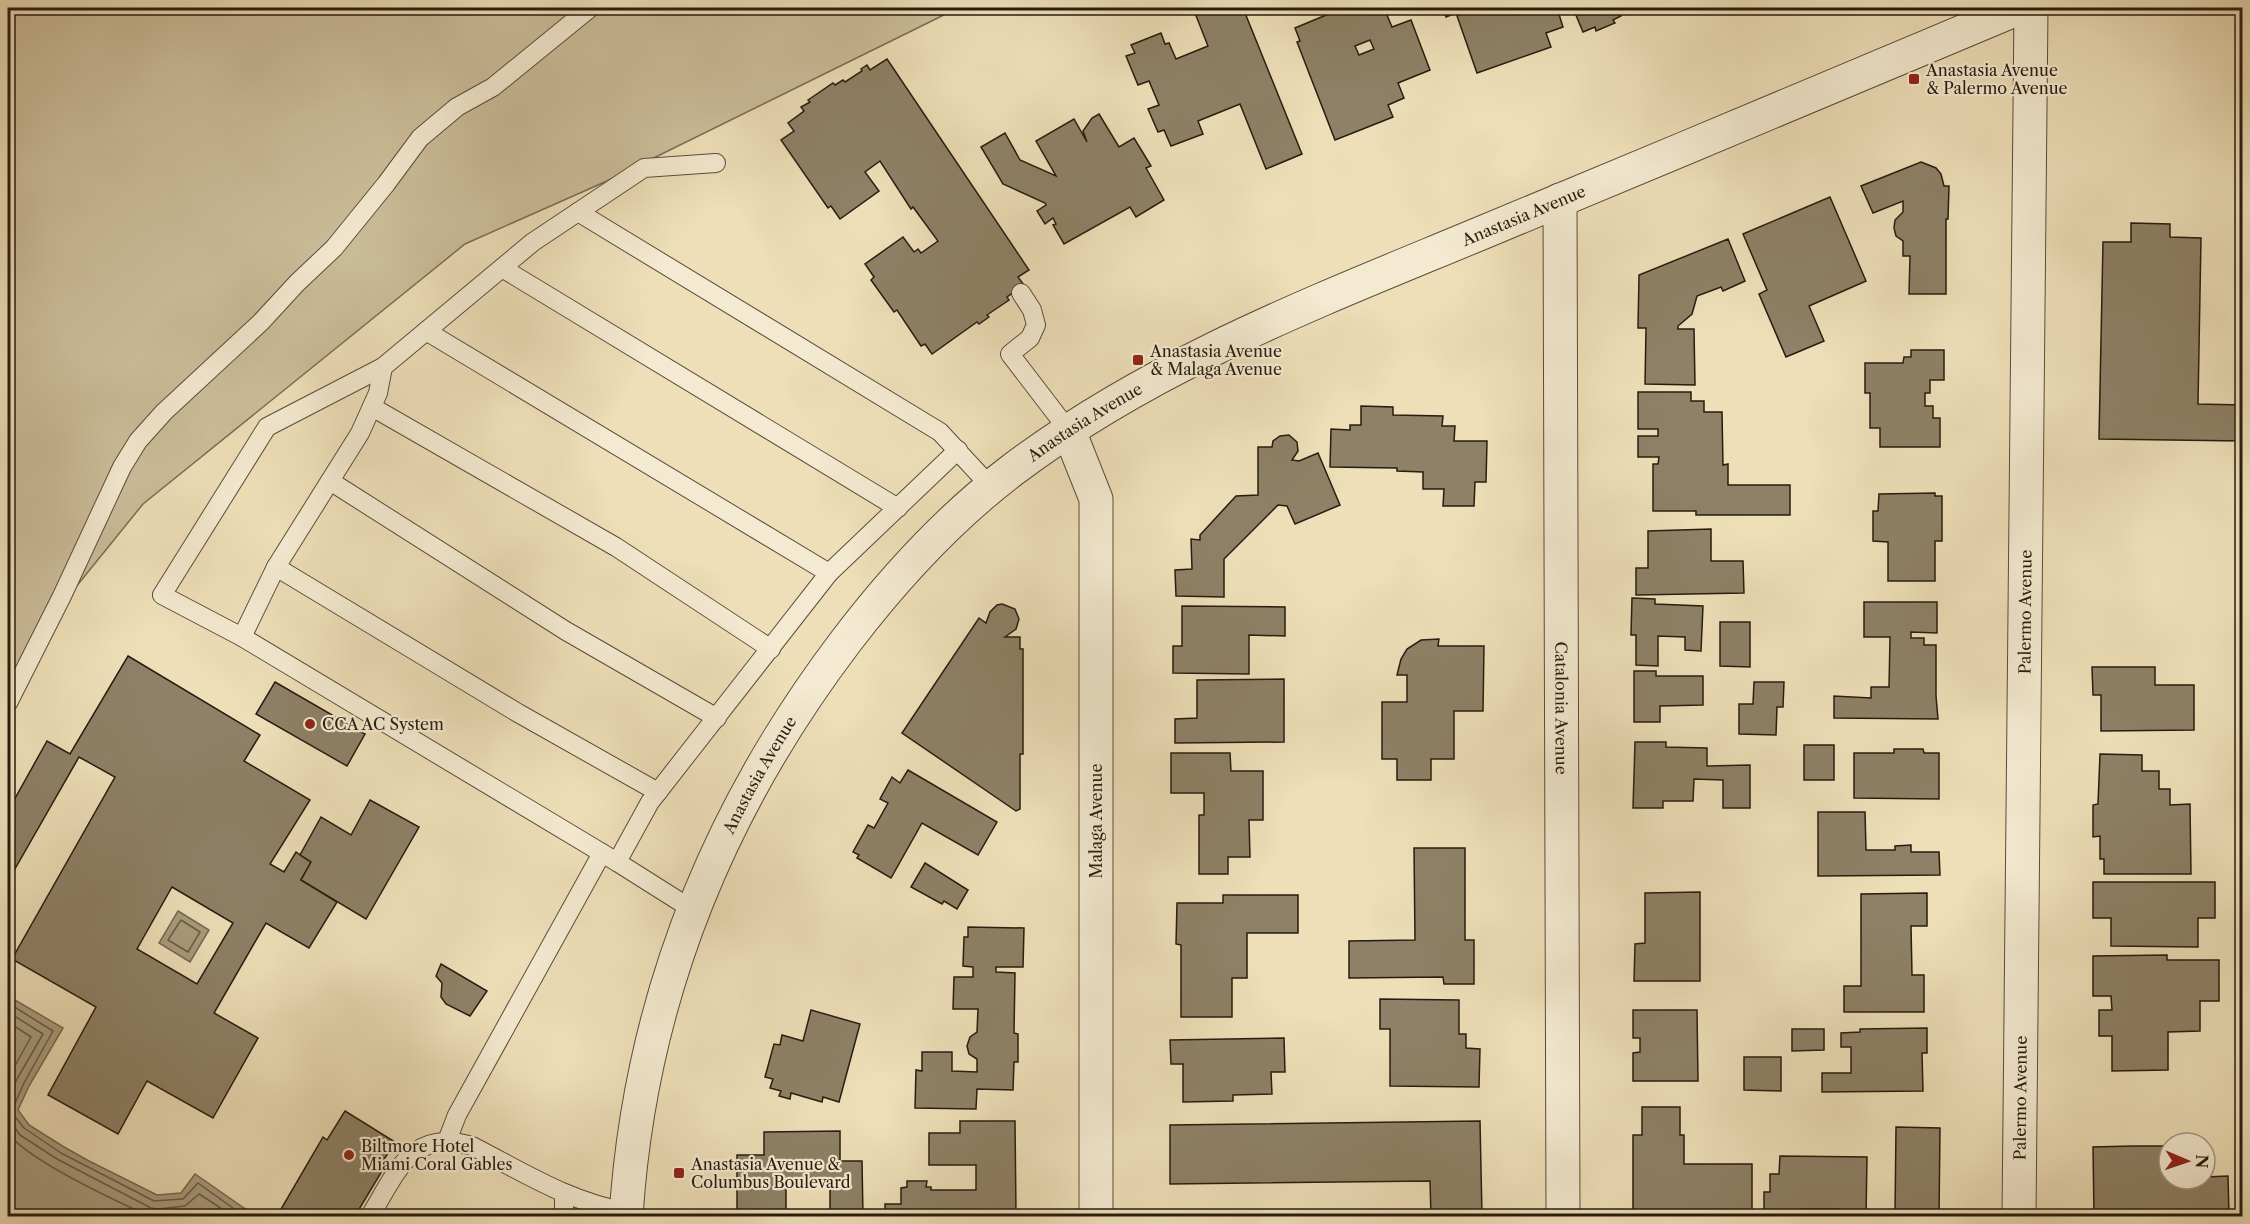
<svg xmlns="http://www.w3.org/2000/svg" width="2250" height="1224" font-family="'Libre Caslon Text',serif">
<rect width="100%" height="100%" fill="#eedfb8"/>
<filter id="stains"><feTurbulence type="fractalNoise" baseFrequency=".00333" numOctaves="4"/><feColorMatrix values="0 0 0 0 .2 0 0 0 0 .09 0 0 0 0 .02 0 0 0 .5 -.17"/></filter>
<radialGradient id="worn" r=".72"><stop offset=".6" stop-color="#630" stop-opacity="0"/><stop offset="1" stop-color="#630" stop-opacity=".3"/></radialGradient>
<!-- green -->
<polygon fill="#ccbe9b" stroke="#7a6d56" stroke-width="1.5" points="8,8 958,8 607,181 465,244 143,504 37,635 8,689"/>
<!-- water -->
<g fill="#aa9d7f" stroke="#766953" stroke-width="1.5">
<polygon points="178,911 209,930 190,962 159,943"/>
<polygon points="8,996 63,1028 29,1086 18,1110 29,1125 64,1147 89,1161 157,1195 181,1193 195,1174 251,1213 249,1216 8,1216"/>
</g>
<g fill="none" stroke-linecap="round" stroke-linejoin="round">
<!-- shore -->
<g stroke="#685c48" stroke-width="1.5">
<polygon points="181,920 200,932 188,952 168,940"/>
<polyline points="8,1003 53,1031 24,1083 13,1108 13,1114 24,1128 61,1153 154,1201 183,1199 198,1183 244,1216"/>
<polyline points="8,1012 43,1034 17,1079 8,1101"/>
<polyline points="8,1022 31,1037 8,1078"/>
<polyline points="8,1118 20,1135 57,1159 151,1208 158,1209 185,1206 199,1194 233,1216"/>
<path d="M8,1133C28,1160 116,1201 149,1216"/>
</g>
</g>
<!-- building -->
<g fill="#8e8167" stroke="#271c10" stroke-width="1.5" fill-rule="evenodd">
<polygon points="1193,8 1243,8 1302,154 1266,169 1240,104 1198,121 1203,134 1171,146 1164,130 1158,132 1148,109 1159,105 1149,81 1138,85 1126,56 1135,53 1131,45 1161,33 1165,44 1169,43 1176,59 1208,46"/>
<path d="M1329,8H1384L1392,27L1411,20L1430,70L1398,83L1404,98L1388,105L1393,117L1335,140L1297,42L1300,41L1295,28L1331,13ZM1370,40L1374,49L1359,55L1355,46Z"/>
<polygon points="1443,8 1557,8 1563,27 1546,33 1551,47 1477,73 1456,13 1446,17"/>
<polygon points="1573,8 1618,8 1621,16 1613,20 1615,23 1596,31 1595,27 1583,32"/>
<polygon points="887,59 1029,270 1018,277 1024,285 1007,297 1009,300 987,315 989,317 979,324 977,322 932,354 925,344 921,346 897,310 894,312 871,280 874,277 865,264 903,237 914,252 918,249 921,253 938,241 913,207 911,209 880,161 865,172 879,191 840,219 831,206 828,208 781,140 794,131 788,123 804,111 801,107 810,102 808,100 833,83 835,85 843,80 845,82 862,71 861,69 867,65 870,70"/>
<polygon points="1099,114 1119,147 1134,138 1151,166 1146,168 1164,200 1136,217 1130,207 1064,244 1053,225 1056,224 1053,218 1045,224 1037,211 1046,205 1045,203 1003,184 981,147 1005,133 1020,160 1056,176 1036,141 1074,119 1087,142 1083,131 1092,118"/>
<polygon points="1921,162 1936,168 1941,174 1944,186 1949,186 1948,219 1946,219 1946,294 1909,294 1910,256 1903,256 1903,241 1896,236 1894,228 1895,220 1903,212 1903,201 1873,213 1861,186"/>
<polygon points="1830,197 1866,281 1809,306 1824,341 1786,357 1759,294 1767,290 1743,234"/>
<polygon points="2131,223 2170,224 2170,237 2201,238 2198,404 2242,405 2242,441 2099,439 2103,242 2131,242"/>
<polygon points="1728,239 1745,281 1723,291 1721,287 1697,296 1692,314 1678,326 1678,329 1694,329 1695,385 1645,384 1646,328 1638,328 1639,275"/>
<polygon points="1911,350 1944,350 1944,380 1930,380 1930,393 1925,393 1925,406 1933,406 1933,418 1940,418 1940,447 1880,447 1880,428 1870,428 1870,393 1865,393 1865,363 1903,363 1904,357 1911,357"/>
<polygon points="1638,392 1691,392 1691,401 1704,401 1704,412 1722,412 1723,465 1728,464 1728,485 1790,485 1790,515 1696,515 1696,511 1653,511 1653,464 1658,464 1659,457 1638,457 1638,436 1658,436 1658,429 1638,429"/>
<polygon points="1361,406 1393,407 1393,415 1443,416 1442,426 1455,426 1454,441 1487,441 1486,482 1475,482 1474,506 1443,506 1444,489 1423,489 1423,472 1397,471 1397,468 1330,467 1331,429 1350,430 1350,425 1361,425"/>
<polygon points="1289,435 1297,442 1298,451 1292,460 1299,461 1318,453 1340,505 1295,524 1287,506 1278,505 1224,559 1224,597 1176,596 1175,570 1192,569 1191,539 1200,540 1200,535 1236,496 1258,495 1258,447 1272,447 1273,441 1280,436"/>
<polygon points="1935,493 1935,496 1942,496 1942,541 1935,541 1935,581 1888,581 1888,542 1873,541 1873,511 1878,511 1879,494"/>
<polygon points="1711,529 1711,561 1743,561 1744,593 1636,595 1636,568 1648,568 1648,531"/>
<polygon points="1632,598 1655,599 1655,604 1703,606 1701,651 1685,650 1685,637 1658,636 1658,666 1636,665 1636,635 1631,635"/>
<polygon points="1864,602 1937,602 1937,633 1911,632 1911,638 1924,638 1924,645 1936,645 1936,696 1938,719 1834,718 1834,696 1871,698 1871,687 1889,687 1890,637 1864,637"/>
<polygon points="1002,604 1015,609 1019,619 1016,629 1005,637 1020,637 1020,649 1023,649 1023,754 1020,754 1020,809 1016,811 902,733 979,618 986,623 990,612 997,605"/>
<polygon points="1182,606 1285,607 1285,636 1249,635 1249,674 1173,673 1173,646 1182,646"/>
<polygon points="1720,622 1750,622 1750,667 1720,666"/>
<polygon points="1439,639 1438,646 1484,646 1483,711 1454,711 1454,759 1431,759 1431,780 1397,780 1397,759 1382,759 1382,702 1407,702 1407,675 1397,675 1401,659 1407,649 1421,640"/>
<path d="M128,656L260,735L244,761L310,800L270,864L284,872L296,852L311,862L301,880L337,902L309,948L266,923L214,1013L258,1038L213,1118L147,1081L118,1134L48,1095L96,1007L12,959L115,777L79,757L8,881V811L47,741L70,754ZM172,887L233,923L197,984L137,949Z"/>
<polygon points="2092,667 2155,667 2155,685 2194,685 2194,730 2101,731 2101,695 2093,695"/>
<polygon points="1634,671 1656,671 1656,676 1703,676 1703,705 1660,706 1660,722 1634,722"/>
<polygon points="1284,679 1284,742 1175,743 1175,719 1197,718 1197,680"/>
<polygon points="275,682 365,734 347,766 256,714"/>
<polygon points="1754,682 1784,682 1783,707 1777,707 1776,735 1739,734 1739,704 1753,704"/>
<polygon points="1635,742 1666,742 1666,747 1707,748 1707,766 1750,765 1750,808 1723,808 1723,780 1694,779 1693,801 1663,801 1663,808 1633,808"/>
<rect x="1804" y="745" width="30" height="35"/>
<polygon points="1894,749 1923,749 1924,753 1939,753 1939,799 1854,798 1854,753 1894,753"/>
<polygon points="1171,753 1230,753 1231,771 1263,771 1263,820 1249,820 1250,857 1228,857 1228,874 1199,874 1199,815 1204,815 1204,793 1171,793"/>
<polygon points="2100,754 2142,755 2142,771 2159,771 2159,789 2170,789 2170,805 2190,804 2191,874 2104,874 2104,859 2100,859 2100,836 2093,837 2093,805 2098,804"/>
<polygon points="908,770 997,822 978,855 922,823 891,878 857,858 859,855 853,852 868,825 874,828 888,803 880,799 892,777 900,783"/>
<polygon points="370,800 419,827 366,919 301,880 311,862 300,855 321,817 351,835"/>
<polygon points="1818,812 1865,812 1866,850 1895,850 1895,846 1911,845 1911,852 1939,852 1940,875 1818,876"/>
<polygon points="1414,848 1465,848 1465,940 1474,940 1474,984 1444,984 1443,977 1349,978 1349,941 1415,940"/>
<polygon points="925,863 968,890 957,909 944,901 942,904 911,887"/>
<polygon points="2093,882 2215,882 2215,918 2198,918 2198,947 2111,946 2111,918 2093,918"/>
<polygon points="1700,892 1700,981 1634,981 1635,944 1645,943 1645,893"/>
<polygon points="1927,893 1927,926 1911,926 1912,975 1924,975 1924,1012 1844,1012 1844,986 1861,986 1861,894"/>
<polygon points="1223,895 1298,895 1298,933 1247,933 1247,978 1232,978 1232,1017 1181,1017 1181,945 1176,944 1177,903 1223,903"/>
<polygon points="968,927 1024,928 1023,967 996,967 996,972 1015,973 1014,1033 1018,1034 1018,1062 1014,1062 1013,1090 977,1089 976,1109 915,1108 916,1070 922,1071 922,1052 952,1052 952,1071 977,1072 977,1059 969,1054 967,1046 970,1037 977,1032 978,1009 953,1009 954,977 973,977 973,967 963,966 964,937 968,937"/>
<polygon points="2167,955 2167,960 2219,960 2219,1001 2200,1001 2200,1031 2168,1032 2168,1070 2112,1071 2112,1036 2099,1036 2099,1010 2112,1010 2111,996 2093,996 2093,956"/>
<polygon points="441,964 487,991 470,1016 446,1004 441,997 442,983 436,976"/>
<polygon points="1380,999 1459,1000 1459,1034 1466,1034 1466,1048 1480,1049 1479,1087 1390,1086 1390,1029 1380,1029"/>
<polygon points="811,1010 860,1024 839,1102 823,1097 822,1102 791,1093 790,1099 779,1096 781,1091 770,1088 773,1079 765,1077 774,1044 780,1045 782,1035 803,1041"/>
<polygon points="1633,1010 1697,1010 1698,1081 1633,1081 1633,1053 1640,1052 1640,1038 1633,1038"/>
<polygon points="1927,1028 1927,1053 1922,1053 1923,1091 1822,1092 1822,1073 1851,1073 1851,1047 1841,1047 1841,1033 1860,1032 1860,1029"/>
<polygon points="1792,1029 1824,1029 1824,1050 1792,1051"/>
<polygon points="1284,1038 1285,1072 1271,1072 1272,1094 1233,1095 1233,1101 1183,1102 1183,1064 1171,1064 1170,1040"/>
<polygon points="1744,1057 1781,1057 1781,1091 1744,1090"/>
<polygon points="1642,1107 1680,1107 1680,1135 1684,1135 1684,1164 1752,1164 1752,1216 1633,1216 1633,1135 1642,1135"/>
<polygon points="345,1111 395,1142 378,1169 382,1171 355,1216 277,1216 323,1137 327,1140"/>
<polygon points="960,1121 1015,1121 1016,1215 1014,1215 1016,1216 885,1216 885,1204 901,1204 901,1188 907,1187 907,1181 927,1181 926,1187 931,1187 931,1190 976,1190 976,1165 929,1165 929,1133 960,1133"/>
<polygon points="1480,1121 1482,1216 1431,1216 1430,1181 1170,1184 1170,1125"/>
<polygon points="1896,1127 1940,1128 1939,1216 1895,1216"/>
<polygon points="840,1131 840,1161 862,1161 863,1216 830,1216 830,1182 786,1182 786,1216 737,1216 737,1155 764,1155 764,1132"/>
<polygon points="2132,1146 2169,1146 2169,1179 2205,1179 2205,1177 2228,1176 2229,1216 2094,1216 2093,1147"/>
<polygon points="1780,1156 1867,1157 1866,1216 1839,1216 1839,1209 1800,1209 1800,1216 1764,1216 1764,1192 1770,1192 1770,1174 1779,1174"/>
</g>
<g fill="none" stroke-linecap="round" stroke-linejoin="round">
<defs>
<g id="service">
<polyline points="578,212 940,432 991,487"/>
<polyline points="502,268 898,508"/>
<polyline points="1021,293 1032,310 1036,325 1030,338 1010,354 1069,431"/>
<polyline points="426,331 829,573"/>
<polyline points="372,407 616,547 771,649"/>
<polyline points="330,481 566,631 717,718"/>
<polyline points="276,567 518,713 658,792"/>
<polyline points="242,637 276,567 360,433 378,393 383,367"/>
<polyline points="8,703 62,596 122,467 138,441 164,412 261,322 297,283 334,248 386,184 420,138 457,107 493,87 590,8"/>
<polyline points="617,862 650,802 829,573 958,450"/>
<polyline points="693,910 617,862 242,637 162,595 267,427 383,367 533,242 644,168 716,163"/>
<polyline points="447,1141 457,1115 602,853"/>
<path d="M370,1216C397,1172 411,1128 472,1146C523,1172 569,1202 627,1212"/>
<polyline points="564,1216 564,1195"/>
</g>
<g id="minor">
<path id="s1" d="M1560,200L1563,1216"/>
<polyline points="1069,431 1096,499 1096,1216"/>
<path id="s2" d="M2019,1216L2031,8"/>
</g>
<g id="tertiary">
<path id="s3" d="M626,1216C640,1002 716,812 846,641C894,578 948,519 1011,471C1152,364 1318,301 1479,234C1659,159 1840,84 2019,8"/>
</g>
</defs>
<!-- service casing -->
<use href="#service" stroke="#594d3a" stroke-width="20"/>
<!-- minor casing -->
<use href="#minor" stroke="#594d3a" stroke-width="35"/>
<!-- tertiary casing -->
<use href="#tertiary" stroke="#594d3a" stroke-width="35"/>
<!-- service -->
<use href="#service" stroke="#f4ead1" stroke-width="18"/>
<!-- minor -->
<use href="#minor" stroke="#f4ead1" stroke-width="33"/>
<!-- tertiary -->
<use href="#tertiary" stroke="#f4ead1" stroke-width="33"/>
</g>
<!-- markers -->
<g fill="#8f2418" stroke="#f4ead1" stroke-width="2">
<rect x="1908" y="73" width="12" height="12" rx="3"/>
<rect x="1132" y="354" width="12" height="12" rx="3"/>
<circle cx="310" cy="724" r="6"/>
<circle cx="349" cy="1155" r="6"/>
<rect x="673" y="1167" width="12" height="12" rx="3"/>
</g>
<g text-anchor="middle" stroke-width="4.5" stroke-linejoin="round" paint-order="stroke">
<!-- poi labels -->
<g font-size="16" fill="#271c10" stroke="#f4ead1" text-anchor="start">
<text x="1926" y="76">Anastasia Avenue<tspan x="1926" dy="18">&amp; Palermo Avenue</tspan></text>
<text x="1150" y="357">Anastasia Avenue<tspan x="1150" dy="18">&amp; Malaga Avenue</tspan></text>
<text x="322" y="730">CCA AC System</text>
<text x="361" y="1152">Biltmore Hotel<tspan x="361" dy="18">Miami Coral Gables</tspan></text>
<text x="691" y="1170">Anastasia Avenue &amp;<tspan x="691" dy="18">Columbus Boulevard</tspan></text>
</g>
<!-- street labels -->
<g font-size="16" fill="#271c10" stroke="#f4ead1">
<text dy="6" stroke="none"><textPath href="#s3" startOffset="1437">Anastasia Avenue</textPath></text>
<text dy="6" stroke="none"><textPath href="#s3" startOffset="951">Anastasia Avenue</textPath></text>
<text dy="6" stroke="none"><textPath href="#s2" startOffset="604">Palermo Avenue</textPath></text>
<text dy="6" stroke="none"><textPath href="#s1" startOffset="508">Catalonia Avenue</textPath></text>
<text dy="6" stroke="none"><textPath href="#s3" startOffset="465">Anastasia Avenue</textPath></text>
<text transform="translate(1096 821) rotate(-90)" y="6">Malaga Avenue</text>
<text dy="6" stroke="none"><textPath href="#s2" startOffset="118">Palermo Avenue</textPath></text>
</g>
</g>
<!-- margin -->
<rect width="2250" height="1224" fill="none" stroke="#eedfb8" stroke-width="30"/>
<rect x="9" y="9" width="2232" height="1206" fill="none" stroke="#271c10" stroke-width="3"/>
<rect x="15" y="15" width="2220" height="1194" fill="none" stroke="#271c10" stroke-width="1.5"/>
<!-- north arrow -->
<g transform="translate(2187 1161) rotate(92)"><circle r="28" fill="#f4ead1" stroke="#a29884" stroke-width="1.5"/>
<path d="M0-4.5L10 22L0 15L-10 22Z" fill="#8f2418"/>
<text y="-9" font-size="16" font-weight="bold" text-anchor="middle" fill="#271c10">N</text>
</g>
<rect width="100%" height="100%" filter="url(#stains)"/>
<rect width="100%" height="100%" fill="url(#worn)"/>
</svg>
